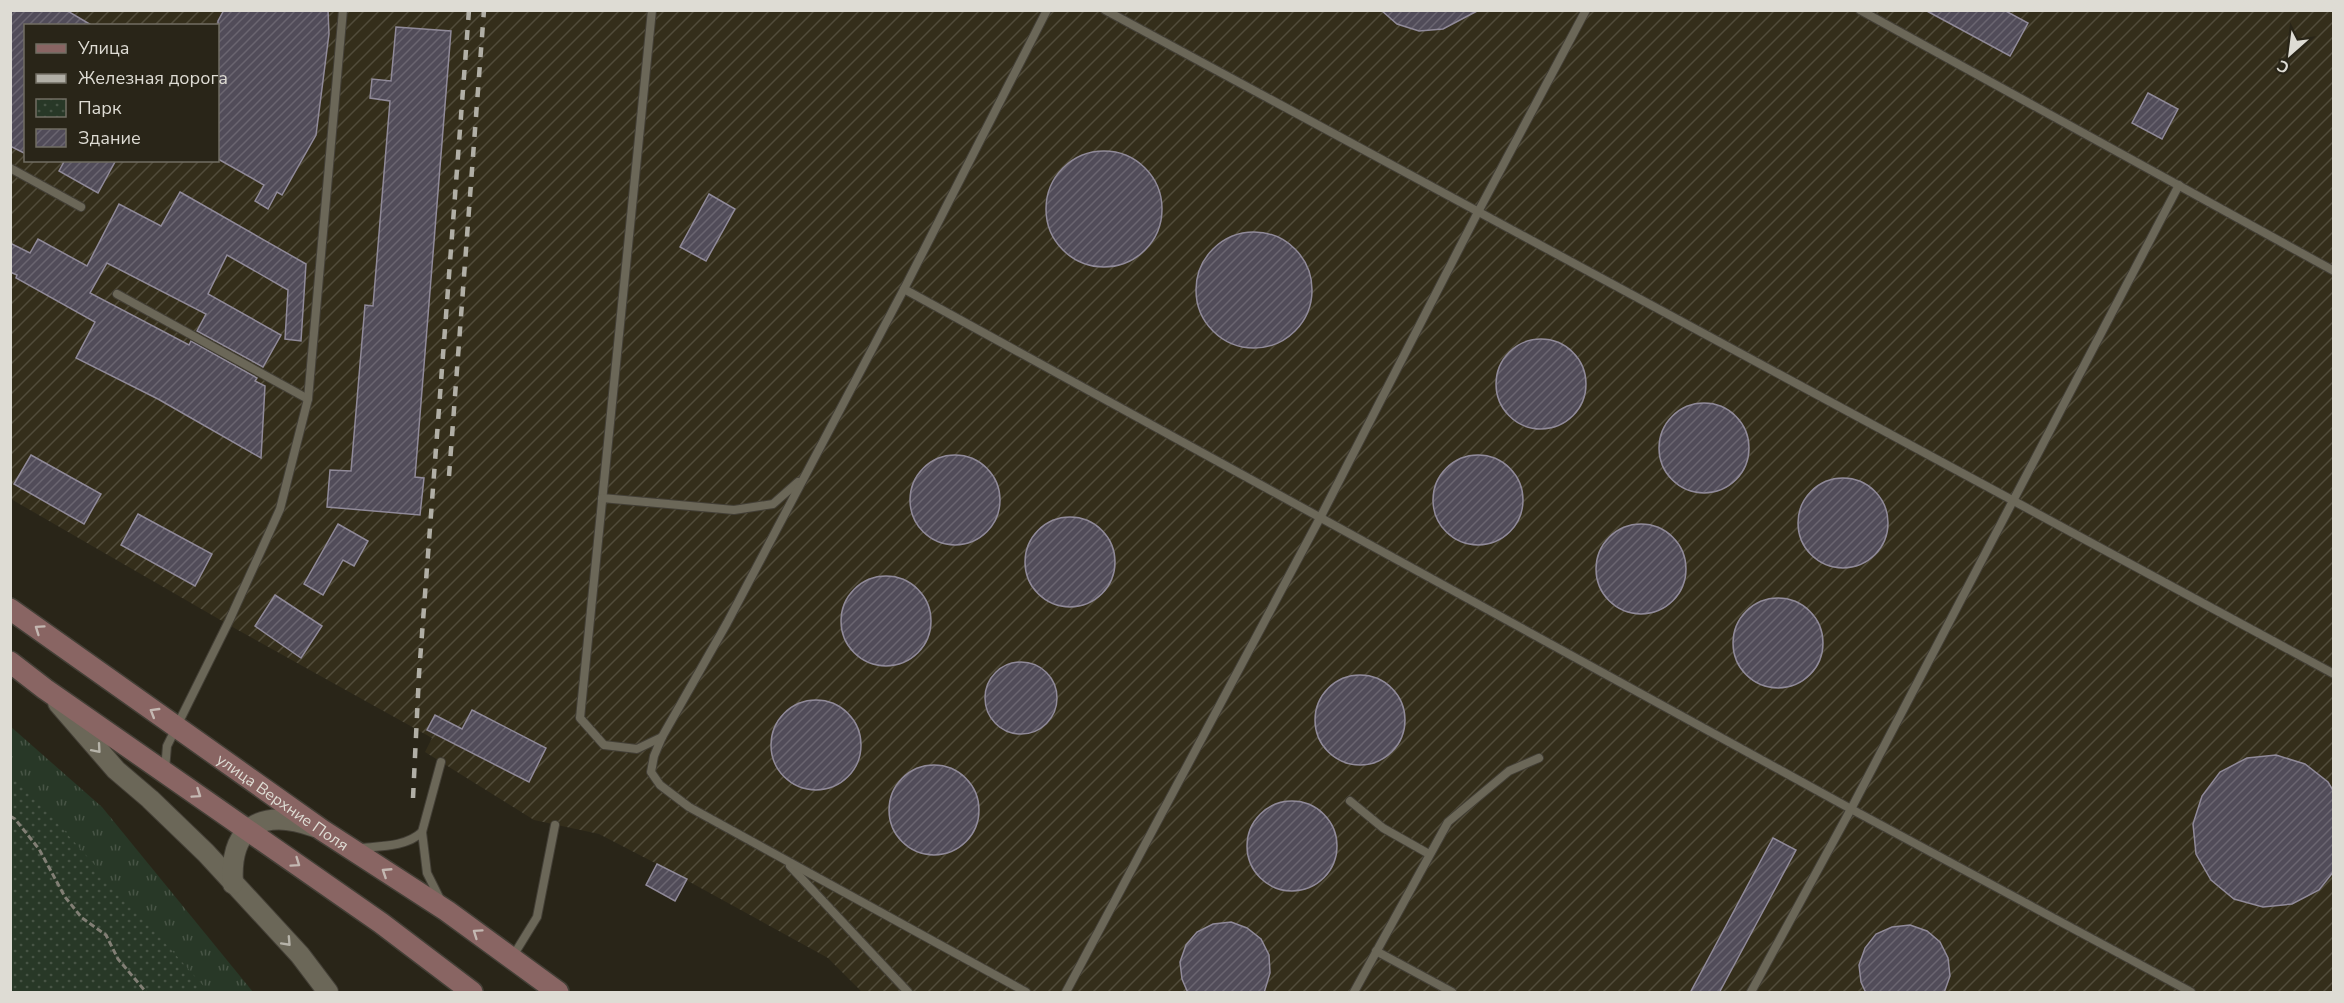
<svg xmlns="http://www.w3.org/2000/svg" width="2344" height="1003" font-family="'Nunito Sans',sans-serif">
<defs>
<pattern id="industrial-furrows" width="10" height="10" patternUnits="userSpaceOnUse" patternTransform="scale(1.5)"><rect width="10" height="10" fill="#342e1b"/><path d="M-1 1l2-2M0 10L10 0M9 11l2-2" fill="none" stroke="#514c3b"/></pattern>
<pattern id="grass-tufts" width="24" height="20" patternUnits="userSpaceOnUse" patternTransform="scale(1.5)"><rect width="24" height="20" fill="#283827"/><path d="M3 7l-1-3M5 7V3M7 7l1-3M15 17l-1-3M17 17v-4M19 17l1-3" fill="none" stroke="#475445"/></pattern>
<pattern id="park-dots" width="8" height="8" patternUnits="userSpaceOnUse" patternTransform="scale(1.5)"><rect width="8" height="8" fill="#283827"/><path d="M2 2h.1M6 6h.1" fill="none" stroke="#475445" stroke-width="1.8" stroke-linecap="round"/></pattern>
<pattern id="building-hatch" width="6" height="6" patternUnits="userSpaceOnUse" patternTransform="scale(1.5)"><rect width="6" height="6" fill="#514c59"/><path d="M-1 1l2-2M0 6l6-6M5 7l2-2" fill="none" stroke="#6a6570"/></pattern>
</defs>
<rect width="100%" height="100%" fill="#292518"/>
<!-- industrial -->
<path fill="url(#industrial-furrows)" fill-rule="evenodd" d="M11,11H2333V992H862L828,958L657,864L599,834L534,820L425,752L432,738L236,629L11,499ZM26,26H218V160H26Z"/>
<!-- grass -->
<polygon fill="url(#grass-tufts)" points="10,726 102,807 253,992 11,992"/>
<!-- park -->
<polygon fill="url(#park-dots)" points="11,774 32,795 209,992 11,992"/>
<!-- building -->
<g fill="url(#building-hatch)" stroke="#908a99" stroke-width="1.5">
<polygon points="10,10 66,10 93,26 26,26 26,154 10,146"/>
<polygon points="224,10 328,10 329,34 316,135 282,195 277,192 268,209 255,201 264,185 218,159 218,21"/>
<polygon points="1381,10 1479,10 1443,29 1419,31 1397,24"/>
<polygon points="1925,10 2004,10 2028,23 2010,56"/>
<polygon points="396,27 451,31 415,477 424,478 420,515 327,507 330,470 351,471 365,305 373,306 390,101 370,98 372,79 391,81"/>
<polygon points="2148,93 2178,109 2162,139 2132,123"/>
<circle cx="1104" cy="209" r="58"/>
<polygon points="65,160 116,160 98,193 59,171"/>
<polygon points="180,192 306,264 301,341 285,339 288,290 227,255 208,294 281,335 263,367 197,331 206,314 107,263 90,293 189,345 191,341 257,378 255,381 265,386 261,458 158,399 76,358 95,322 16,278 17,275 10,272 10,243 30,253 38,239 87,266 119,204 161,226"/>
<polygon points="709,194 735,209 706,261 680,247"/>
<circle cx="1254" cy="290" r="58"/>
<circle cx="1541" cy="384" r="45"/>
<circle cx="1704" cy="448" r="45"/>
<polygon points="31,455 101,494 84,524 14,484"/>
<circle cx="1478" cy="500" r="45"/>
<circle cx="955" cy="500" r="45"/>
<circle cx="1843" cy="523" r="45"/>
<polygon points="138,514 212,554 195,586 121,545"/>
<circle cx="1070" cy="562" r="45"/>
<polygon points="338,524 368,541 354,566 343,560 323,595 304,584"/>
<circle cx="1641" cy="569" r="45"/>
<circle cx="886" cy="621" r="45"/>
<polygon points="275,595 322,626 301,658 255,626"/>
<circle cx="1778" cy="643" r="45"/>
<circle cx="1021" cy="698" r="36"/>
<circle cx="1360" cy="720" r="45"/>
<circle cx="816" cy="745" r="45"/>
<polygon points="472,710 546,748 529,782 427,730 435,715 462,729"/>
<polygon points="2276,755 2305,764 2328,782 2334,792 2334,871 2319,890 2292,904 2263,907 2234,899 2211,880 2196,854 2193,824 2202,796 2220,772 2247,758"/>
<circle cx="934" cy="810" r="45"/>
<circle cx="1292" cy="846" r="45"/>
<polygon points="1773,838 1796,850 1719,993 1690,993"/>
<polygon points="657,864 687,879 675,901 646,885"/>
<polygon points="1231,922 1247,928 1261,939 1269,955 1270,973 1264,993 1188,993 1182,979 1180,962 1186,945 1197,932 1213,924"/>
<polygon points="1910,925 1927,931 1940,942 1948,958 1950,976 1944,993 1866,993 1861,982 1859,965 1865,948 1876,934 1892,927"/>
</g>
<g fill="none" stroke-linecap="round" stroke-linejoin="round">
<defs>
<g id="service">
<polyline points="652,10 580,718 604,745 637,749 662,737"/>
<polyline points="1105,10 2334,674"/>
<polyline points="1860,10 2334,271"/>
<polyline points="10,168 81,207"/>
<polyline points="904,289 1851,809 2191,992"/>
<polyline points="117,294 308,399"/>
<polyline points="602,498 734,510 773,504 798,482"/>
<polyline points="165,770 167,746 229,621 280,509 308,399 343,10"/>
<polyline points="1350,801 1383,828 1429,854"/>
<path d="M360,848C380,846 406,847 422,832"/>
<polyline points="790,866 908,992"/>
<polyline points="440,899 427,873 422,832 441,762"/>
<polyline points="1376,951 1452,992"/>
<polyline points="513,956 537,917 555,825"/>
<polyline points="1026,992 689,807 660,785 651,772 654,756 662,737 727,623 904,289 1047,10"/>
<polyline points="1066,992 1321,516 1478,212 1586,10"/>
<polyline points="1354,992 1448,822 1509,771 1539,758"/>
<polyline points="1751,992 1851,809 2179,185"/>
</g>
<g id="tertiary">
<polyline points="58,703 116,770 150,799 206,853 300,955 328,992"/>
<path d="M233,884C229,825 263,808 315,827"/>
</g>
<g id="secondary">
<path id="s1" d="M10,609L322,830L447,911L558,992"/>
<polyline points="10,662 45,689 381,923 472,992"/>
</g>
</defs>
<!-- service casing -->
<use href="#service" stroke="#433f36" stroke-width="10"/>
<!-- tertiary casing -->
<use href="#tertiary" stroke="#433f36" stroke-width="22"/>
<!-- secondary casing -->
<use href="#secondary" stroke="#433f36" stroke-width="24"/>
<!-- path -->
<polyline stroke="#827f75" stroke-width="3" stroke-dasharray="6 3" stroke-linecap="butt" points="10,816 15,819 39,849 65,897 82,918 106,935 118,959 146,992"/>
<!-- service -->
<use href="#service" stroke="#6b6758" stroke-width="8"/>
<!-- tertiary -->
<use href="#tertiary" stroke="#6b6758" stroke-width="20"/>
<!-- secondary -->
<use href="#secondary" stroke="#896563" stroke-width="21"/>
<!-- rail -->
<g stroke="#b1afa6" stroke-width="4.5" stroke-dasharray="10 10" stroke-linecap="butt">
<polyline points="449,476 484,10"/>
<polyline points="413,798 419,674 469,10"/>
</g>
</g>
<!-- one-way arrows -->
<defs><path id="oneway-chevron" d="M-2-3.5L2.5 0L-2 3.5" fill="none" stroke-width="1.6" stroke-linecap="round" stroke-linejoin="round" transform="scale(1.5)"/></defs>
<g stroke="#c4b8b2">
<use href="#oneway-chevron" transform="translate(39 629) rotate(-145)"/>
<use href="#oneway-chevron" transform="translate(154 712) rotate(-149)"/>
<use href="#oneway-chevron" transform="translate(197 794) rotate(34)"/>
<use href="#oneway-chevron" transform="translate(296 863) rotate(35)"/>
<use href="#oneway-chevron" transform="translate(386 872) rotate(-147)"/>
<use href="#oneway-chevron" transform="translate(477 933) rotate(-145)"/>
</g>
<g stroke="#b6b3a9">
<use href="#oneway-chevron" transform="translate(97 749) rotate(49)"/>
<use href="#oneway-chevron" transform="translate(287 942) rotate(47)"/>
</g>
<g text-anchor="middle" stroke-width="4.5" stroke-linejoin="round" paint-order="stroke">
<!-- street labels -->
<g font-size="16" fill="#dedcd4" stroke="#292518">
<text dy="6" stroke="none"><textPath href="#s1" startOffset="334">улица Верхние Поля</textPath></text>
</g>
</g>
<!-- border -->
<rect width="2344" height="1003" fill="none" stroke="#dedcd4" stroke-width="24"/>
<!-- legend -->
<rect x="24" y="24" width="195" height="138" fill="#292518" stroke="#716e63" stroke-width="1.5"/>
<rect x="36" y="44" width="30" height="9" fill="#896563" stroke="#716e63" stroke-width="1.5"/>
<text x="78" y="54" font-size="18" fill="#dedcd4">Улица</text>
<rect x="36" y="74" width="30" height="9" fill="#b1afa6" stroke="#716e63" stroke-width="1.5"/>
<text x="78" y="84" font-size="18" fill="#dedcd4">Железная дорога</text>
<rect x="36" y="99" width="30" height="18" fill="url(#park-dots)" stroke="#716e63" stroke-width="1.5"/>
<text x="78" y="114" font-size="18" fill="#dedcd4">Парк</text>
<rect x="36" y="129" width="30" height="18" fill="url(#building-hatch)" stroke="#716e63" stroke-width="1.5"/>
<text x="78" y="144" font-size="18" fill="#dedcd4">Здание</text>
<!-- north arrow -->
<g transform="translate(2290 54) rotate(208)" stroke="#292518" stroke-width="4.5" paint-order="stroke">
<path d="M0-4.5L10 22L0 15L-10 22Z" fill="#dedcd4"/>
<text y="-9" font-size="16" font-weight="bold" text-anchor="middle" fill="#dedcd4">С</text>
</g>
</svg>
